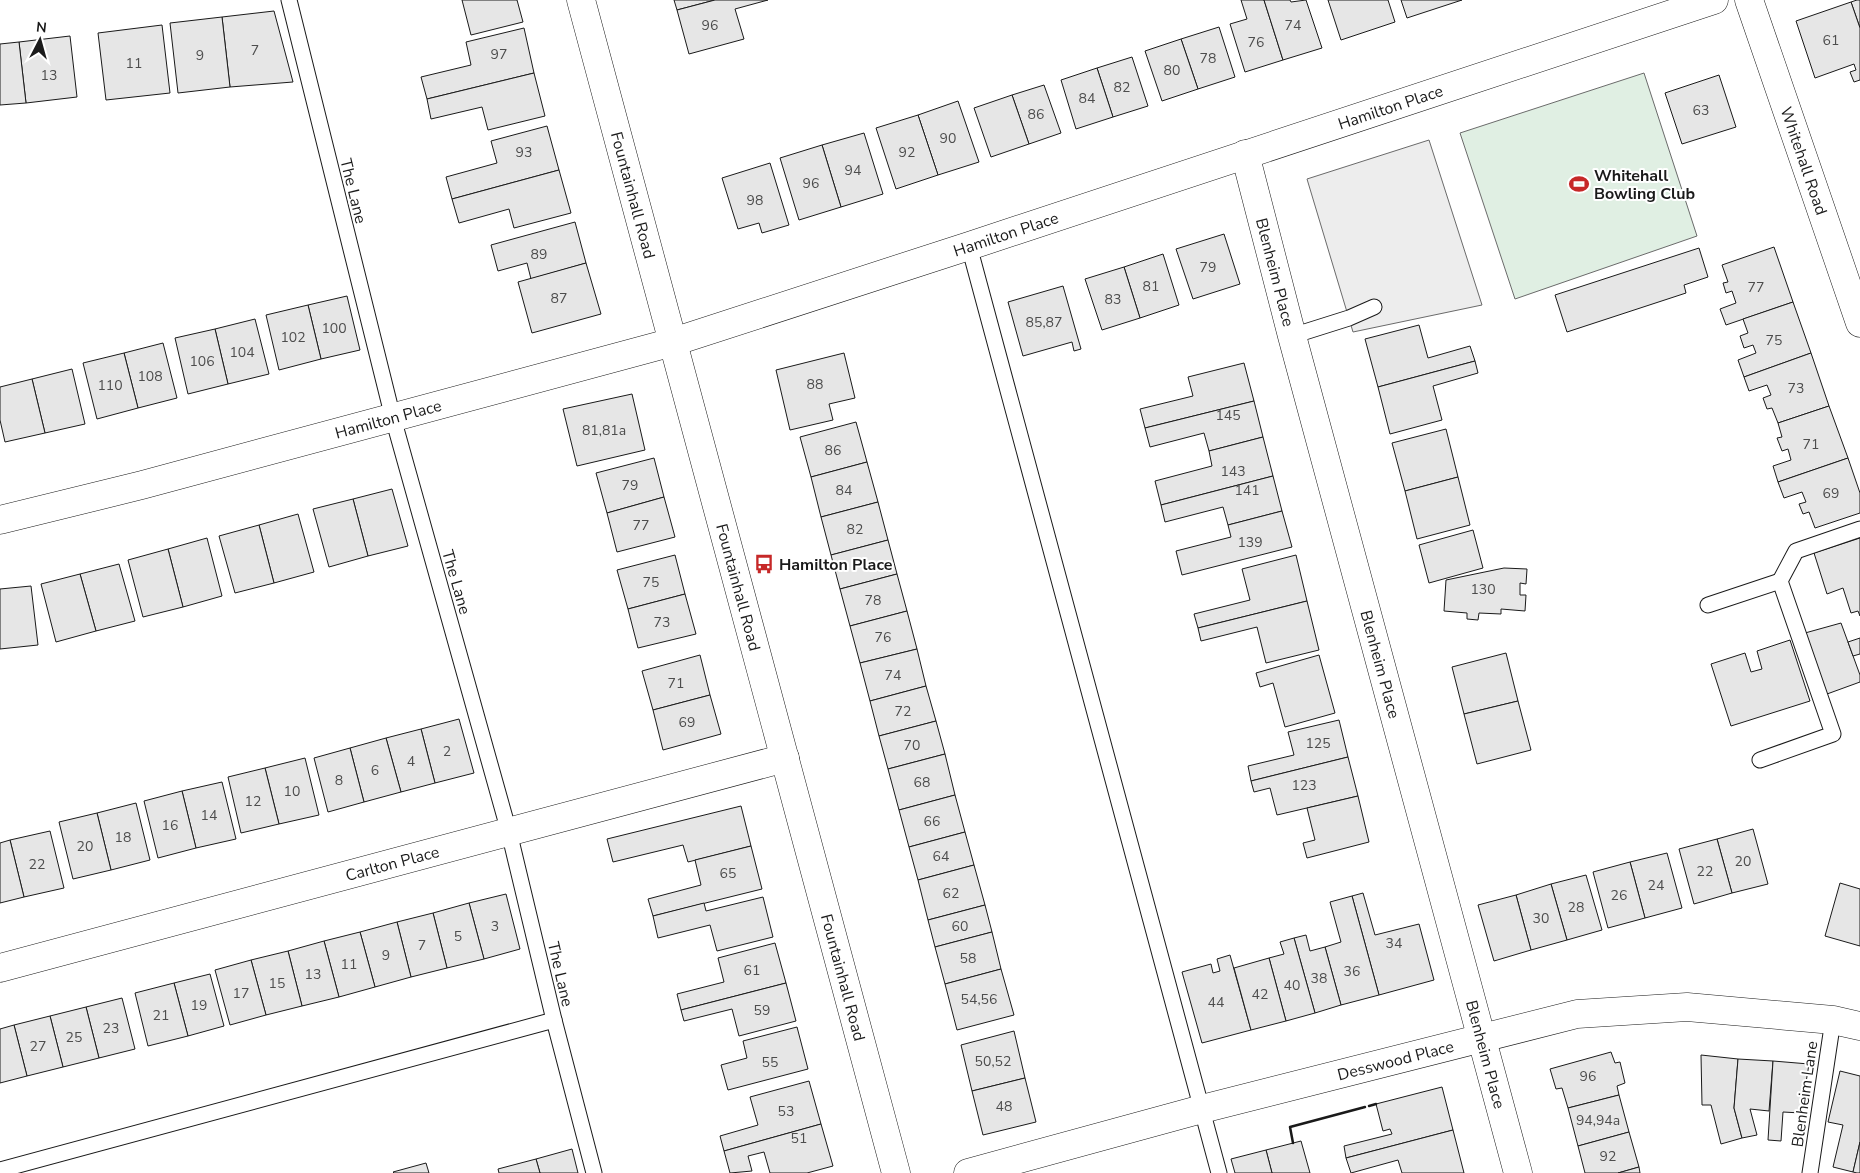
<svg xmlns="http://www.w3.org/2000/svg" width="1860" height="1173" font-family="'Nunito Sans',sans-serif">
<rect width="100%" height="100%" fill="#fff"/>
<!-- green -->
<polygon fill="#e0efe3" stroke="#6a6a6a" points="1644,73 1697,236 1515,299 1460,133"/>
<!-- parking -->
<polygon fill="#ededed" stroke="#6a6a6a" points="1429,140 1482,305 1353,332 1307,179"/>
<!-- building -->
<g fill="#e6e6e6" stroke="#1a1a1a">
<polygon points="462,0 517,0 523,22 471,35"/>
<polygon points="674,0 715,0 677,10"/>
<polygon points="715,0 768,0 735,9 744,39 689,54 677,10"/>
<polygon points="1241,0 1264,0 1283,60 1245,72 1230,24 1247,19"/>
<polygon points="1264,0 1290,0 1291,2 1306,0 1322,48 1283,60"/>
<polygon points="1328,0 1388,0 1395,22 1341,40"/>
<polygon points="1401,0 1462,0 1407,18"/>
<polygon points="1857,0 1860,0 1860,28 1851,2"/>
<polygon points="1851,2 1860,28 1860,80 1854,82 1850,72 1856,70 1854,64 1815,78 1796,21"/>
<polygon points="274,11 293,82 230,87 222,17"/>
<polygon points="222,17 230,87 178,93 170,23"/>
<polygon points="162,25 170,93 106,100 98,33"/>
<polygon points="1219,27 1235,77 1198,89 1181,39"/>
<polygon points="524,28 534,73 427,99 421,77 471,65 466,42"/>
<polygon points="70,36 77,97 26,103 19,42"/>
<polygon points="1181,39 1198,89 1162,101 1145,51"/>
<polygon points="19,42 26,103 0,105 0,44"/>
<polygon points="1132,57 1148,106 1113,117 1097,68"/>
<polygon points="1097,68 1113,117 1076,129 1061,80"/>
<polygon points="534,73 545,116 488,130 482,107 431,119 427,99"/>
<polygon points="1719,75 1736,127 1682,144 1665,93"/>
<polygon points="1044,85 1061,133 1029,144 1012,95"/>
<polygon points="1012,95 1029,144 991,157 974,108"/>
<polygon points="958,101 979,162 938,175 918,115"/>
<polygon points="918,115 938,175 896,189 876,128"/>
<polygon points="547,126 559,170 452,199 446,177 497,163 491,141"/>
<polygon points="864,133 883,194 841,207 822,145"/>
<polygon points="822,145 841,207 799,220 780,158"/>
<polygon points="770,163 789,225 762,233 759,223 738,229 722,178"/>
<polygon points="559,170 571,213 514,228 509,209 459,223 452,199"/>
<polygon points="575,222 586,263 531,279 527,263 498,271 491,245"/>
<polygon points="1224,234 1240,284 1193,299 1176,249"/>
<polygon points="1774,247 1793,302 1726,325 1720,309 1736,303 1732,291 1726,293 1723,283 1728,282 1722,265"/>
<polygon points="1699,248 1708,277 1684,285 1686,293 1567,332 1555,295"/>
<polygon points="1163,254 1179,305 1140,318 1124,267"/>
<polygon points="586,263 601,314 532,333 518,282"/>
<polygon points="1124,267 1140,318 1102,330 1085,279"/>
<polygon points="1063,286 1081,349 1074,351 1072,342 1023,356 1008,302"/>
<polygon points="347,296 360,350 321,359 308,305"/>
<polygon points="1793,302 1811,353 1744,377 1738,360 1756,353 1753,345 1744,348 1740,336 1748,333 1743,319"/>
<polygon points="308,305 321,359 279,370 266,315"/>
<polygon points="255,319 269,374 228,384 215,329"/>
<polygon points="1419,325 1428,358 1470,346 1475,361 1378,387 1365,339"/>
<polygon points="215,329 228,384 188,394 175,338"/>
<polygon points="163,343 177,398 138,408 124,353"/>
<polygon points="124,353 138,408 97,419 83,363"/>
<polygon points="844,353 855,398 829,404 833,420 790,430 776,370"/>
<polygon points="1811,353 1829,406 1778,423 1772,408 1767,409 1763,398 1771,395 1767,385 1749,391 1744,377"/>
<polygon points="1475,361 1478,373 1433,386 1442,420 1390,434 1378,387"/>
<polygon points="1244,363 1254,401 1145,428 1140,409 1193,396 1188,377"/>
<polygon points="72,369 85,424 45,433 32,379"/>
<polygon points="32,379 45,433 5,442 0,420 0,387"/>
<polygon points="632,394 645,450 577,466 563,409"/>
<polygon points="1254,401 1263,437 1209,451 1204,433 1150,447 1145,428"/>
<polygon points="1829,406 1848,458 1778,482 1773,466 1791,460 1788,449 1782,451 1777,438 1782,437 1778,423"/>
<polygon points="856,422 867,462 811,477 800,437"/>
<polygon points="1446,429 1458,477 1405,491 1392,443"/>
<polygon points="1263,437 1273,476 1161,505 1155,481 1212,466 1209,451"/>
<polygon points="654,458 664,497 607,513 596,473"/>
<polygon points="1848,458 1860,493 1860,513 1815,528 1809,512 1803,514 1799,504 1806,502 1802,492 1784,498 1778,482"/>
<polygon points="867,462 878,502 821,517 811,477"/>
<polygon points="1273,476 1282,511 1228,525 1223,507 1165,522 1161,505"/>
<polygon points="1458,477 1470,525 1417,539 1405,491"/>
<polygon points="392,489 408,546 368,556 353,499"/>
<polygon points="664,497 675,537 617,552 607,513"/>
<polygon points="353,499 368,556 329,567 313,509"/>
<polygon points="878,502 888,540 831,555 821,517"/>
<polygon points="1282,511 1292,547 1182,575 1176,551 1231,537 1228,525"/>
<polygon points="298,514 314,572 274,583 259,525"/>
<polygon points="259,525 274,583 235,593 219,536"/>
<polygon points="1473,530 1483,568 1429,583 1419,545"/>
<polygon points="207,538 222,596 183,607 168,549"/>
<polygon points="1860,538 1860,616 1858,611 1851,613 1843,588 1827,594 1814,553"/>
<polygon points="888,540 897,574 840,589 831,555"/>
<polygon points="168,549 183,607 143,617 128,560"/>
<polygon points="675,555 685,594 628,609 617,570"/>
<polygon points="1296,555 1307,601 1198,628 1194,614 1250,600 1242,569"/>
<polygon points="119,564 135,621 96,631 80,574"/>
<polygon points="1504,568 1527,569 1526,584 1520,583 1520,595 1526,595 1525,611 1501,609 1501,614 1479,613 1478,620 1467,619 1467,613 1444,611 1446,580"/>
<polygon points="80,574 96,631 56,642 41,584"/>
<polygon points="897,574 907,611 850,626 840,589"/>
<polygon points="31,586 38,645 0,649 0,589"/>
<polygon points="685,594 696,634 638,648 628,609"/>
<polygon points="1307,601 1319,650 1266,663 1257,627 1201,641 1198,628"/>
<polygon points="907,611 917,649 860,663 850,626"/>
<polygon points="1841,623 1860,675 1860,682 1827,694 1805,633"/>
<polygon points="1860,638 1860,654 1853,656 1848,642"/>
<polygon points="1790,640 1810,701 1731,726 1711,664 1745,653 1751,672 1762,669 1757,651"/>
<polygon points="917,649 926,686 870,701 860,663"/>
<polygon points="1506,653 1518,701 1464,714 1452,667"/>
<polygon points="700,655 710,695 653,710 642,671"/>
<polygon points="1319,655 1335,713 1285,727 1273,683 1260,687 1256,673"/>
<polygon points="926,686 936,721 879,736 870,701"/>
<polygon points="710,695 721,734 663,750 653,710"/>
<polygon points="1518,701 1531,750 1477,764 1464,714"/>
<polygon points="459,719 474,773 435,783 421,729"/>
<polygon points="1339,720 1348,757 1251,781 1248,766 1294,755 1288,732"/>
<polygon points="936,721 945,754 888,769 879,736"/>
<polygon points="421,729 435,783 401,792 386,738"/>
<polygon points="386,738 401,792 364,802 350,748"/>
<polygon points="350,748 364,802 328,812 314,758"/>
<polygon points="945,754 955,795 899,810 888,769"/>
<polygon points="1348,757 1358,796 1277,815 1270,788 1254,792 1251,781"/>
<polygon points="305,758 319,815 279,824 265,768"/>
<polygon points="265,768 279,824 241,833 228,777"/>
<polygon points="222,782 236,839 196,848 182,791"/>
<polygon points="182,791 196,848 158,858 144,801"/>
<polygon points="955,795 965,832 909,847 899,810"/>
<polygon points="1358,796 1369,842 1307,858 1303,843 1315,840 1307,808"/>
<polygon points="136,803 150,860 111,870 97,813"/>
<polygon points="741,806 751,846 688,862 683,845 613,862 607,839"/>
<polygon points="97,813 111,870 73,879 59,822"/>
<polygon points="1753,829 1768,884 1732,893 1717,839"/>
<polygon points="50,831 64,888 24,897 10,840"/>
<polygon points="965,832 974,865 918,880 909,847"/>
<polygon points="1717,839 1732,893 1694,904 1679,849"/>
<polygon points="10,840 24,897 0,903 0,843"/>
<polygon points="751,846 762,889 653,916 648,899 701,885 695,860"/>
<polygon points="1667,853 1682,908 1645,918 1630,862"/>
<polygon points="1630,862 1645,918 1608,928 1593,872"/>
<polygon points="974,865 985,905 928,920 918,880"/>
<polygon points="1586,875 1602,930 1567,940 1551,884"/>
<polygon points="1840,883 1860,889 1860,946 1825,936"/>
<polygon points="1551,884 1567,940 1531,950 1516,895"/>
<polygon points="1363,893 1375,935 1419,924 1434,980 1379,995 1352,896"/>
<polygon points="506,894 520,949 484,959 469,903"/>
<polygon points="1516,895 1531,950 1494,961 1478,905"/>
<polygon points="1352,896 1379,995 1341,1005 1325,947 1341,942 1330,902"/>
<polygon points="763,897 773,937 717,951 710,925 658,938 653,916 704,903 706,911"/>
<polygon points="469,903 484,959 447,968 433,913"/>
<polygon points="985,905 992,932 935,947 928,920"/>
<polygon points="433,913 447,968 411,977 397,922"/>
<polygon points="397,922 411,977 375,987 360,932"/>
<polygon points="360,932 375,987 339,997 324,941"/>
<polygon points="992,932 1001,969 945,984 935,947"/>
<polygon points="1306,935 1310,951 1325,947 1341,1005 1315,1013 1294,938"/>
<polygon points="1294,938 1315,1013 1286,1021 1269,958 1284,954 1280,942"/>
<polygon points="324,941 339,997 302,1006 288,951"/>
<polygon points="775,943 786,983 681,1010 677,994 724,982 718,958"/>
<polygon points="288,951 302,1006 266,1015 251,960"/>
<polygon points="1230,955 1251,1030 1202,1043 1182,972 1211,964 1213,973 1220,971 1217,959"/>
<polygon points="1269,958 1286,1021 1251,1030 1234,968"/>
<polygon points="251,960 266,1015 230,1025 215,970"/>
<polygon points="1001,969 1014,1015 957,1030 945,984"/>
<polygon points="210,974 224,1026 188,1036 174,983"/>
<polygon points="174,983 188,1036 148,1046 135,993"/>
<polygon points="786,983 796,1021 739,1036 732,1009 684,1021 681,1010"/>
<polygon points="122,998 135,1049 99,1058 86,1007"/>
<polygon points="86,1007 99,1058 63,1067 50,1016"/>
<polygon points="50,1016 63,1067 27,1076 14,1025"/>
<polygon points="14,1025 27,1076 0,1083 0,1029"/>
<polygon points="797,1027 808,1069 728,1090 721,1065 747,1058 743,1041"/>
<polygon points="1014,1031 1025,1078 972,1091 961,1045"/>
<polygon points="1611,1052 1615,1063 1620,1062 1625,1083 1617,1086 1619,1095 1568,1108 1562,1088 1556,1089 1550,1069"/>
<polygon points="1701,1055 1738,1059 1734,1108 1742,1138 1721,1144 1711,1105 1702,1105"/>
<polygon points="1738,1059 1773,1061 1769,1111 1750,1109 1757,1135 1742,1138 1734,1108"/>
<polygon points="1773,1061 1809,1064 1801,1113 1783,1112 1781,1141 1768,1140"/>
<polygon points="1840,1071 1860,1076 1860,1142 1853,1172 1833,1167 1843,1125 1828,1122"/>
<polygon points="1025,1078 1036,1122 983,1135 972,1091"/>
<polygon points="809,1081 821,1124 724,1151 720,1136 758,1125 750,1097"/>
<polygon points="1442,1087 1453,1130 1346,1158 1344,1146 1392,1134 1390,1129 1383,1131 1376,1104"/>
<polygon points="1619,1095 1629,1132 1578,1146 1568,1108"/>
<polygon points="821,1124 833,1166 807,1173 770,1173 764,1152 748,1156 752,1171 730,1173 724,1151"/>
<polygon points="1453,1130 1464,1173 1402,1173 1398,1160 1351,1173 1346,1158"/>
<polygon points="1629,1132 1639,1167 1618,1173 1585,1173 1578,1146"/>
<polygon points="1301,1141 1310,1173 1272,1173 1266,1150"/>
<polygon points="1860,1142 1860,1173 1857,1173 1853,1172"/>
<polygon points="572,1149 578,1173 540,1173 536,1159"/>
<polygon points="1266,1150 1272,1173 1235,1173 1231,1159"/>
<polygon points="536,1159 540,1173 499,1173 498,1169"/>
<polygon points="426,1163 429,1173 394,1173 393,1172"/>
<polygon points="1639,1167 1640,1173 1618,1173"/>
</g>
<g fill="none" stroke-linecap="round" stroke-linejoin="round">
<defs>
<g id="lane">
<polyline points="289,0 393,418 509,832 554,1020 594,1173"/>
<polyline points="969,246 1219,1173"/>
<polyline points="1292,336 1349,318 1374,307"/>
<polyline points="1708,605 1780,581"/>
<polyline points="1760,760 1833,734 1780,581 1796,551 1860,529"/>
<polyline points="0,1170 554,1020"/>
<polyline points="1810,1173 1833,1020"/>
</g>
<g id="street">
<path id="s1" d="M1749,0L1860,323"/>
<path id="s2" d="M1245,154L1292,336L1518,1173"/>
<path id="s3" d="M0,520L142,485L673,342L969,246L1714,0"/>
<path id="s4" d="M0,968L785,758"/>
<path id="s5" d="M968,1173L1202,1109L1577,1014L1687,1007L1833,1020L1860,1026"/>
</g>
<g id="secondary">
<path id="s6" d="M581,0L896,1173"/>
</g>
</defs>
<!-- lane casing -->
<use href="#lane" stroke="#1a1a1a" stroke-width="17"/>
<!-- street casing -->
<use href="#street" stroke="#1a1a1a" stroke-width="29"/>
<!-- secondary casing -->
<use href="#secondary" stroke="#1a1a1a" stroke-width="29"/>
<!-- lane -->
<use href="#lane" stroke="#fff" stroke-width="15"/>
<!-- street -->
<use href="#street" stroke="#fff" stroke-width="28"/>
<!-- secondary -->
<use href="#secondary" stroke="#fff" stroke-width="28"/>
<!-- wall -->
<g stroke="#1a1a1a" stroke-width="2.5">
<polyline points="1369,1106 1376,1104"/>
<polyline points="1293,1143 1290,1127 1365,1107"/>
</g>
</g>
<!-- icons -->
<defs>
<symbol id="stadium-bare" viewBox="-9 -9 18 18"><path d="M0-5a6.5 5 0 1 0 0 10a6.5 5 0 1 0 0-10ZM-3.5-1.8h7v3.6h-7Z" fill="#c62828" stroke="#fff" stroke-width="2.5" paint-order="stroke"/></symbol>
<symbol id="bus-bare" viewBox="-9 -9 18 18"><path d="M-5-6H5V4H4V6H2V4H-2V6H-4V4H-5ZM-3.5-4V0h7V-4ZM-3.5 1.2v1.5H-2V1.2ZM2 1.2v1.5H3.5V1.2Z" fill="#c62828" stroke="#fff" stroke-width="2.5" paint-order="stroke"/></symbol>
</defs>
<g fill-rule="evenodd">
<use href="#stadium-bare" x="1565" y="170" width="28" height="28"/>
<use href="#bus-bare" x="750" y="550" width="28" height="28"/>
</g>
<g text-anchor="middle" stroke-width="4" stroke-linejoin="round" paint-order="stroke">
<!-- number labels -->
<g font-size="14" fill="#4d4d4d">
<text x="710" y="30">96</text>
<text x="1293" y="30">74</text>
<text x="1831" y="45">61</text>
<text x="1256" y="47">76</text>
<text x="255" y="55">7</text>
<text x="499" y="59">97</text>
<text x="200" y="60">9</text>
<text x="1208" y="63">78</text>
<text x="134" y="68">11</text>
<text x="1172" y="75">80</text>
<text x="49" y="80">13</text>
<text x="1122" y="92">82</text>
<text x="1087" y="103">84</text>
<text x="1701" y="115">63</text>
<text x="1036" y="119">86</text>
<text x="948" y="143">90</text>
<text x="524" y="157">93</text>
<text x="907" y="157">92</text>
<text x="853" y="175">94</text>
<text x="811" y="188">96</text>
<text x="755" y="205">98</text>
<text x="539" y="259">89</text>
<text x="1208" y="272">79</text>
<text x="1151" y="291">81</text>
<text x="1756" y="292">77</text>
<text x="559" y="303">87</text>
<text x="1113" y="304">83</text>
<text x="1044" y="327">85,87</text>
<text x="334" y="333">100</text>
<text x="293" y="342">102</text>
<text x="1774" y="345">75</text>
<text x="242" y="357">104</text>
<text x="202" y="366">106</text>
<text x="150" y="381">108</text>
<text x="815" y="389">88</text>
<text x="110" y="390">110</text>
<text x="1796" y="393">73</text>
<text x="1228" y="420">145</text>
<text x="604" y="435">81,81a</text>
<text x="1811" y="449">71</text>
<text x="833" y="455">86</text>
<text x="1233" y="476">143</text>
<text x="630" y="490">79</text>
<text x="844" y="495">84</text>
<text x="1247" y="495">141</text>
<text x="1831" y="498">69</text>
<text x="641" y="530">77</text>
<text x="855" y="534">82</text>
<text x="1250" y="547">139</text>
<text x="651" y="587">75</text>
<text x="1483" y="594">130</text>
<text x="873" y="605">78</text>
<text x="662" y="627">73</text>
<text x="883" y="642">76</text>
<text x="893" y="680">74</text>
<text x="676" y="688">71</text>
<text x="903" y="716">72</text>
<text x="687" y="727">69</text>
<text x="1318" y="748">125</text>
<text x="912" y="750">70</text>
<text x="447" y="756">2</text>
<text x="411" y="766">4</text>
<text x="375" y="775">6</text>
<text x="339" y="785">8</text>
<text x="922" y="787">68</text>
<text x="1304" y="790">123</text>
<text x="292" y="796">10</text>
<text x="253" y="806">12</text>
<text x="209" y="820">14</text>
<text x="932" y="826">66</text>
<text x="170" y="830">16</text>
<text x="123" y="842">18</text>
<text x="85" y="851">20</text>
<text x="941" y="861">64</text>
<text x="1743" y="866">20</text>
<text x="37" y="869">22</text>
<text x="1705" y="876">22</text>
<text x="728" y="878">65</text>
<text x="1656" y="890">24</text>
<text x="951" y="898">62</text>
<text x="1619" y="900">26</text>
<text x="1576" y="912">28</text>
<text x="1541" y="923">30</text>
<text x="495" y="931">3</text>
<text x="960" y="931">60</text>
<text x="458" y="941">5</text>
<text x="1394" y="948">34</text>
<text x="422" y="950">7</text>
<text x="386" y="960">9</text>
<text x="968" y="963">58</text>
<text x="349" y="969">11</text>
<text x="752" y="975">61</text>
<text x="1352" y="976">36</text>
<text x="313" y="979">13</text>
<text x="1319" y="983">38</text>
<text x="277" y="988">15</text>
<text x="1292" y="990">40</text>
<text x="241" y="998">17</text>
<text x="1260" y="999">42</text>
<text x="979" y="1004">54,56</text>
<text x="1216" y="1007">44</text>
<text x="199" y="1010">19</text>
<text x="762" y="1015">59</text>
<text x="161" y="1020">21</text>
<text x="111" y="1033">23</text>
<text x="74" y="1042">25</text>
<text x="38" y="1051">27</text>
<text x="993" y="1066">50,52</text>
<text x="770" y="1067">55</text>
<text x="1588" y="1081">96</text>
<text x="1004" y="1111">48</text>
<text x="786" y="1116">53</text>
<text x="1598" y="1125">94,94a</text>
<text x="799" y="1143">51</text>
<text x="1608" y="1161">92</text>
</g>
<!-- street labels -->
<g font-size="16" fill="#1a1a1a" stroke="#fff">
<text dy="6" stroke="none"><textPath href="#s3" startOffset="1451">Hamilton Place</textPath></text>
<text dy="6" stroke="none"><textPath href="#s1" startOffset="170">Whitehall Road</textPath></text>
<text transform="translate(354 191) rotate(76)" y="6">The Lane</text>
<text dy="6" stroke="none"><textPath href="#s6" startOffset="202">Fountainhall Road</textPath></text>
<text dy="6" stroke="none"><textPath href="#s3" startOffset="1046">Hamilton Place</textPath></text>
<text dy="6" stroke="none"><textPath href="#s2" startOffset="122">Blenheim Place</textPath></text>
<text dy="6" stroke="none"><textPath href="#s3" startOffset="401">Hamilton Place</textPath></text>
<text transform="translate(457 582) rotate(74)" y="6">The Lane</text>
<text dy="6" stroke="none"><textPath href="#s6" startOffset="608">Fountainhall Road</textPath></text>
<text dy="6" stroke="none"><textPath href="#s2" startOffset="528">Blenheim Place</textPath></text>
<text dy="6" stroke="none"><textPath href="#s4" startOffset="406">Carlton Place</textPath></text>
<text transform="translate(561 974) rotate(77)" y="6">The Lane</text>
<text dy="6" stroke="none"><textPath href="#s6" startOffset="1012">Fountainhall Road</textPath></text>
<text dy="6" stroke="none"><textPath href="#s2" startOffset="932">Blenheim Place</textPath></text>
<text dy="6" stroke="none"><textPath href="#s5" startOffset="442">Desswood Place</textPath></text>
<text transform="translate(1804 1094) rotate(-82)" y="6">Blenheim Lane</text>
</g>
<!-- poi labels -->
<g font-size="16" font-weight="bold" fill="#1a1a1a" stroke="#fff" text-anchor="start">
<text x="1594" y="181">Whitehall<tspan x="1594" dy="18">Bowling Club</tspan></text>
<text x="779" y="570">Hamilton Place</text>
</g>
</g>
<!-- north arrow -->
<g transform="translate(40 40) rotate(6)" stroke="#ffffff" stroke-width="4" paint-order="stroke">
<path d="M0-4L9 19L0 12L-9 19Z" fill="#1a1a1a"/>
<text y="-8" font-size="14" font-weight="bold" text-anchor="middle" fill="#1a1a1a">N</text>
</g>
</svg>
